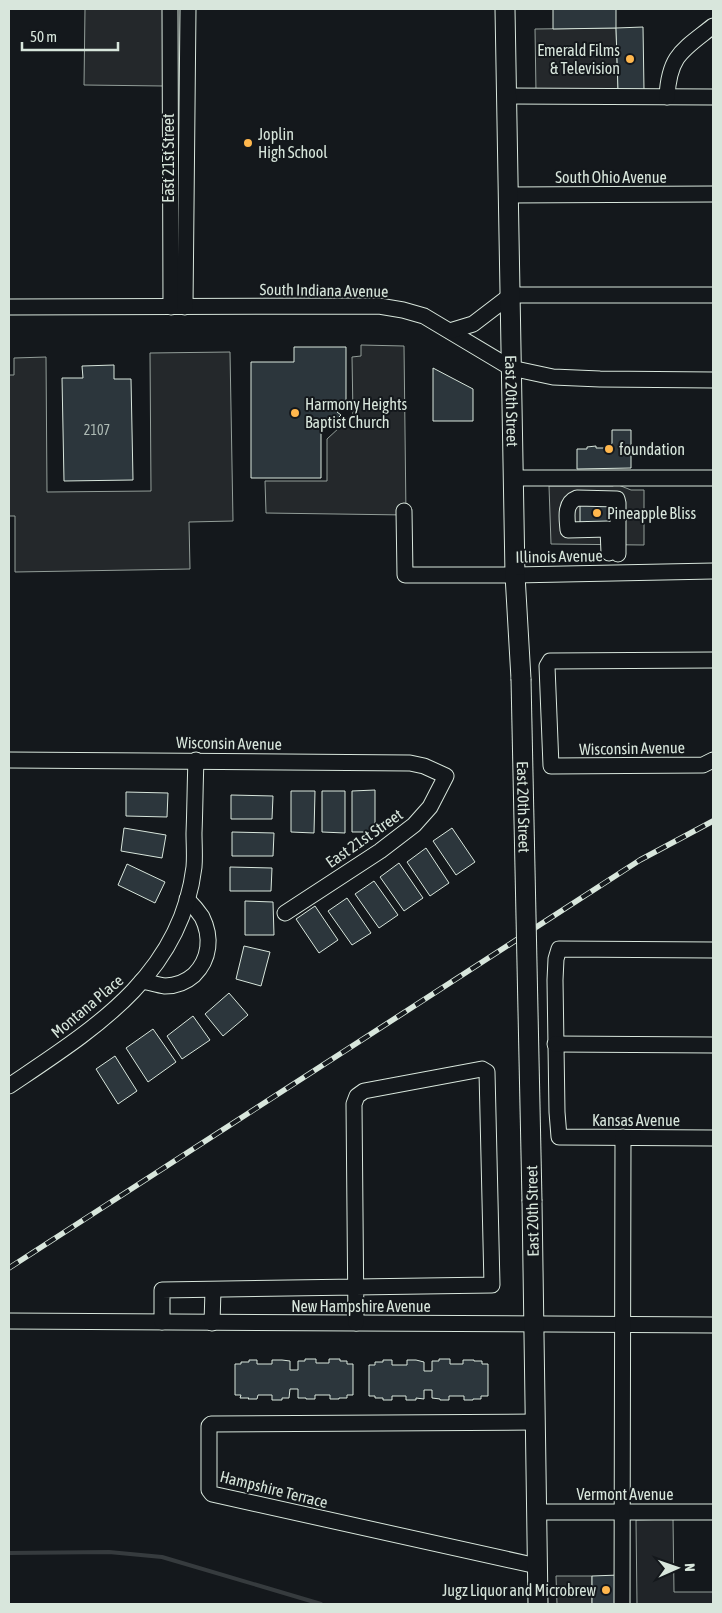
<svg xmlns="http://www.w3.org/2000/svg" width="722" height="1613" font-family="'Asap Condensed',sans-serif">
<rect width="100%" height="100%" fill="#14181c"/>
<!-- green -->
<polygon fill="#202428" stroke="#939e99" points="673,1519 674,1592 713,1592 713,1604 637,1604 636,1520"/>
<!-- parking -->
<g fill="#24282b" stroke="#939e99">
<polygon points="85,9 165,9 164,86 84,85"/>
<polygon points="616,28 618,91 536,92 535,29"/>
<polygon points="361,345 404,346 406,515 266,513 265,481 327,481 327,439 353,415 352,357 361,356"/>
<polygon points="230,352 233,521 189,522 190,569 15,572 15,516 9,516 9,375 14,375 14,358 46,357 47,492 151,491 150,353"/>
<polygon points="616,484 631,490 644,490 644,545 551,544 549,486 613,486"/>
<polygon points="556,1576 592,1576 592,1604 557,1604"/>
</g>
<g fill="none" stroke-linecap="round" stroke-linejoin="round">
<!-- stream -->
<polyline stroke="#363b3e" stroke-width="4" points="9,1553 109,1552 162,1557 321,1604"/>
</g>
<!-- building -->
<g fill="#2c363c" stroke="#d8e6dc">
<polygon points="553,9 616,9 616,28 553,29"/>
<polygon points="643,27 644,90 618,91 616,28"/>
<polygon points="294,347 346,347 346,407 337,407 337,412 341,415 331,425 327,421 321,421 321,478 251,478 251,362 294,362"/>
<polygon points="114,365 114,379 131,379 133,480 64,481 62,378 83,378 82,366"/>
<polygon points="433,368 473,389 473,421 433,421"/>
<polygon points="612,430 631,430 631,468 577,469 577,449 587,449 587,447 596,446 596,448 609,448 612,443"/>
<polygon points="580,502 614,502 614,524 580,523"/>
<polygon points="375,790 375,832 352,832 352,791"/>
<polygon points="291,791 315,791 314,833 291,832"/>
<polygon points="322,791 345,791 345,833 322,832"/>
<polygon points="126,792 168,793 167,817 126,816"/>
<polygon points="231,795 273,796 272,819 231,819"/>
<polygon points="124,828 166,835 162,858 121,851"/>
<polygon points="452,828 475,862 456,875 433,841"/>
<polygon points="232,832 274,833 273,856 232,856"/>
<polygon points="426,848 449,883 430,896 407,862"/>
<polygon points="399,863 423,898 404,911 380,877"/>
<polygon points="127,864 165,882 155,903 118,885"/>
<polygon points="230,867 272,868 271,891 230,891"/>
<polygon points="374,881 398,915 379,928 355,894"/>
<polygon points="347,898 371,933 352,945 328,911"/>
<polygon points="245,901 273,902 274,935 245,935"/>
<polygon points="315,906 338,940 319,953 296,919"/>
<polygon points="244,946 270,952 261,986 236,979"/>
<polygon points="229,993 248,1015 223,1036 205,1014"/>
<polygon points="193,1016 210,1040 182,1059 167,1036"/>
<polygon points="153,1029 176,1062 148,1082 126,1048"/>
<polygon points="115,1056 137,1091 118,1104 96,1069"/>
<polygon points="305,1359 316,1359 316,1363 329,1363 329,1359 340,1359 340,1361 347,1361 347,1364 353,1364 353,1395 347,1395 347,1398 339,1398 339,1399 330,1399 330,1395 315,1395 315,1399 306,1399 306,1398 298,1398 298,1389 290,1389 289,1398 282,1398 282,1400 272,1400 272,1395 258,1395 257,1399 248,1399 249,1398 240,1398 241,1395 235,1395 235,1364 241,1364 241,1362 249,1362 249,1360 257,1360 257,1364 272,1364 272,1360 282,1360 290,1361 290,1370 298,1370 298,1361 305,1361"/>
<polygon points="439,1359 450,1359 450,1364 463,1364 463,1360 474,1360 474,1361 482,1361 482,1364 488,1364 488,1396 481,1396 481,1399 473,1399 473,1400 464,1400 464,1396 449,1396 449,1400 440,1400 440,1399 432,1398 432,1390 424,1390 424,1399 416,1398 416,1400 406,1400 406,1396 392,1396 392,1400 383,1400 383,1398 375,1398 375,1396 369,1396 369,1365 375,1365 375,1362 383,1362 383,1360 392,1360 392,1365 407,1365 407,1360 416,1360 424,1362 424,1371 432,1371 432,1361 439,1361"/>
<polygon points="619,1575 620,1604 592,1604 592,1576"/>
</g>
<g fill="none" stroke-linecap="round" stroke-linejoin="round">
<defs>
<g id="minor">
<polyline points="170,9 171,307"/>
<polyline points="507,96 713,97"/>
<path d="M667,97C669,55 683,50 713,26"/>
<polyline points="509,195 713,194"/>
<polyline points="9,307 379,306 403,310 424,316 511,368 553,377 600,379 713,380"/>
<polyline points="185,307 188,9"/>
<polyline points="450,331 473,324 511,295 713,295"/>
<polyline points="513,478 713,478"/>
<polyline points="404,511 405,575 515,575 713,571"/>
<path d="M609,553L608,529L568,530C567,518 564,503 577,498L617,499L618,503V554"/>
<polyline points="713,660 550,661 547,666 551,766 703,765 713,760"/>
<polyline points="9,760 410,763 424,766 446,776 430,807 414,825 380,851 285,913"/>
<polyline points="713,950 559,949 556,959 555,980 557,1112 559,1137 713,1138"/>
<path d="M142,981C149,982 157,985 165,986C175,986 186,982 194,975C210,959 212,937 202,917C198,911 192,904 187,899"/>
<polyline points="555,1044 713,1045"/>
<path d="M9,1086C92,1030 181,976 194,867C195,856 194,844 194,833C195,809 195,785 196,760"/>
<polyline points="9,1321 713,1325"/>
<polyline points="162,1322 162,1290 492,1285 487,1072 482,1069 364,1091 357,1096 354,1104 356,1323"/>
<polyline points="212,1323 213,1290"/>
<polyline points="535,1422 211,1424 209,1426 209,1490 212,1494 537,1566"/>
<polyline points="536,1512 713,1512"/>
<polyline points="622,1604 623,1137"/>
</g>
<g id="major">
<path id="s1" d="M505,9L515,575L521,679"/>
<polyline points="532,1201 538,1604"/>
</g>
</defs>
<!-- minor casing -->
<use href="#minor" stroke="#d8e6dc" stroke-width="17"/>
<!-- major casing -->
<use href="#major" stroke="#d8e6dc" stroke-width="21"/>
<!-- minor -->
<use href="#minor" stroke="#14181c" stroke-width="15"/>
<!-- major -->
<use href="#major" stroke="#14181c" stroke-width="19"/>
<defs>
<polyline id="rail" points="9,1268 640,860 713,821"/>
</defs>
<!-- rail casing -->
<use href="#rail" stroke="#d8e6dc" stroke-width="5.5"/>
<!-- rail -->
<use href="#rail" stroke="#14181c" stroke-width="4" stroke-dasharray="11" stroke-linecap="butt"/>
<defs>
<g id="major-bridge">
<path id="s2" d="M521,679L532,1201"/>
</g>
</defs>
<!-- major-bridge casing -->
<use href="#major-bridge" stroke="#d8e6dc" stroke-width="21" stroke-linecap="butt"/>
<!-- major-bridge -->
<use href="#major-bridge" stroke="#14181c" stroke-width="19"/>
</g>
<!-- markers -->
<g fill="#ffb74d" stroke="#14181c" stroke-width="2">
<circle cx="630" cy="59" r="5"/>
<circle cx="248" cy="143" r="5"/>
<circle cx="295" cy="413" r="5"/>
<circle cx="609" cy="449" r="5"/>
<circle cx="597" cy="513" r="5"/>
<circle cx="606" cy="1590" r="5"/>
</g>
<g text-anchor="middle" stroke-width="4" stroke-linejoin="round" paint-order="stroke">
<!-- number labels -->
<g font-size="14" fill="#adbab4">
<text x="97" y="435">2107</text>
</g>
<!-- poi labels -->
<g font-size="16" fill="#d8e6dc" stroke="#14181c" text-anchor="start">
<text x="620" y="56" text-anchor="end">Emerald Films<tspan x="620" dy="18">&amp; Television</tspan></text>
<text x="258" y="140">Joplin<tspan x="258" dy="18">High School</tspan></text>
<text x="305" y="410">Harmony Heights<tspan x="305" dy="18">Baptist Church</tspan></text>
<text x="619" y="455">foundation</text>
<text x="607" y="519">Pineapple Bliss</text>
<text x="596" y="1596" text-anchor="end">Jugz Liquor and Microbrew</text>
</g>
<!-- street labels -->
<g font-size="16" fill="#d8e6dc" stroke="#14181c">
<text transform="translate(168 158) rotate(-90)" y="6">East 21st Street</text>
<text x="611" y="183">South Ohio Avenue</text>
<text transform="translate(324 290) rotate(1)" y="6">South Indiana Avenue</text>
<text dy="6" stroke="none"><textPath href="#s1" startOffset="392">East 20th Street</textPath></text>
<text transform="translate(559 556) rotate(-1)" y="6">Illinois Avenue</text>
<text transform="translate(229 743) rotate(1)" y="6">Wisconsin Avenue</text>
<text transform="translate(632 748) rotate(-1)" y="6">Wisconsin Avenue</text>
<text dy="6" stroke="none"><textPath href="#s2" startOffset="128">East 20th Street</textPath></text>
<text transform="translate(364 838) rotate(-35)" y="6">East 21st Street</text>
<text transform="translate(87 1006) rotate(-40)" y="6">Montana Place</text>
<text x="636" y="1126">Kansas Avenue</text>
<text transform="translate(532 1211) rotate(-91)" y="6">East 20th Street</text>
<text x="361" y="1312">New Hampshire Avenue</text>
<text transform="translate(274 1489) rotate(14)" y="6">Hampshire Terrace</text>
<text x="625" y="1500">Vermont Avenue</text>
</g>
</g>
<!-- border -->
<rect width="722" height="1613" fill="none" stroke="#d8e6dc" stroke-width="20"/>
<!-- north arrow -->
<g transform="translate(677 1568) rotate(88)" stroke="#14181c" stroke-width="4" paint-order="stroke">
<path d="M0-4L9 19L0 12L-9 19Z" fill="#d8e6dc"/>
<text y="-8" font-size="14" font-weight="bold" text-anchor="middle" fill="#d8e6dc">N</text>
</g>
<!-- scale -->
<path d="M22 42v8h96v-8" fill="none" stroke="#d8e6dc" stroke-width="2.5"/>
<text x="30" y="42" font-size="15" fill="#d8e6dc" stroke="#14181c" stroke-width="4" paint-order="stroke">50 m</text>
</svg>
